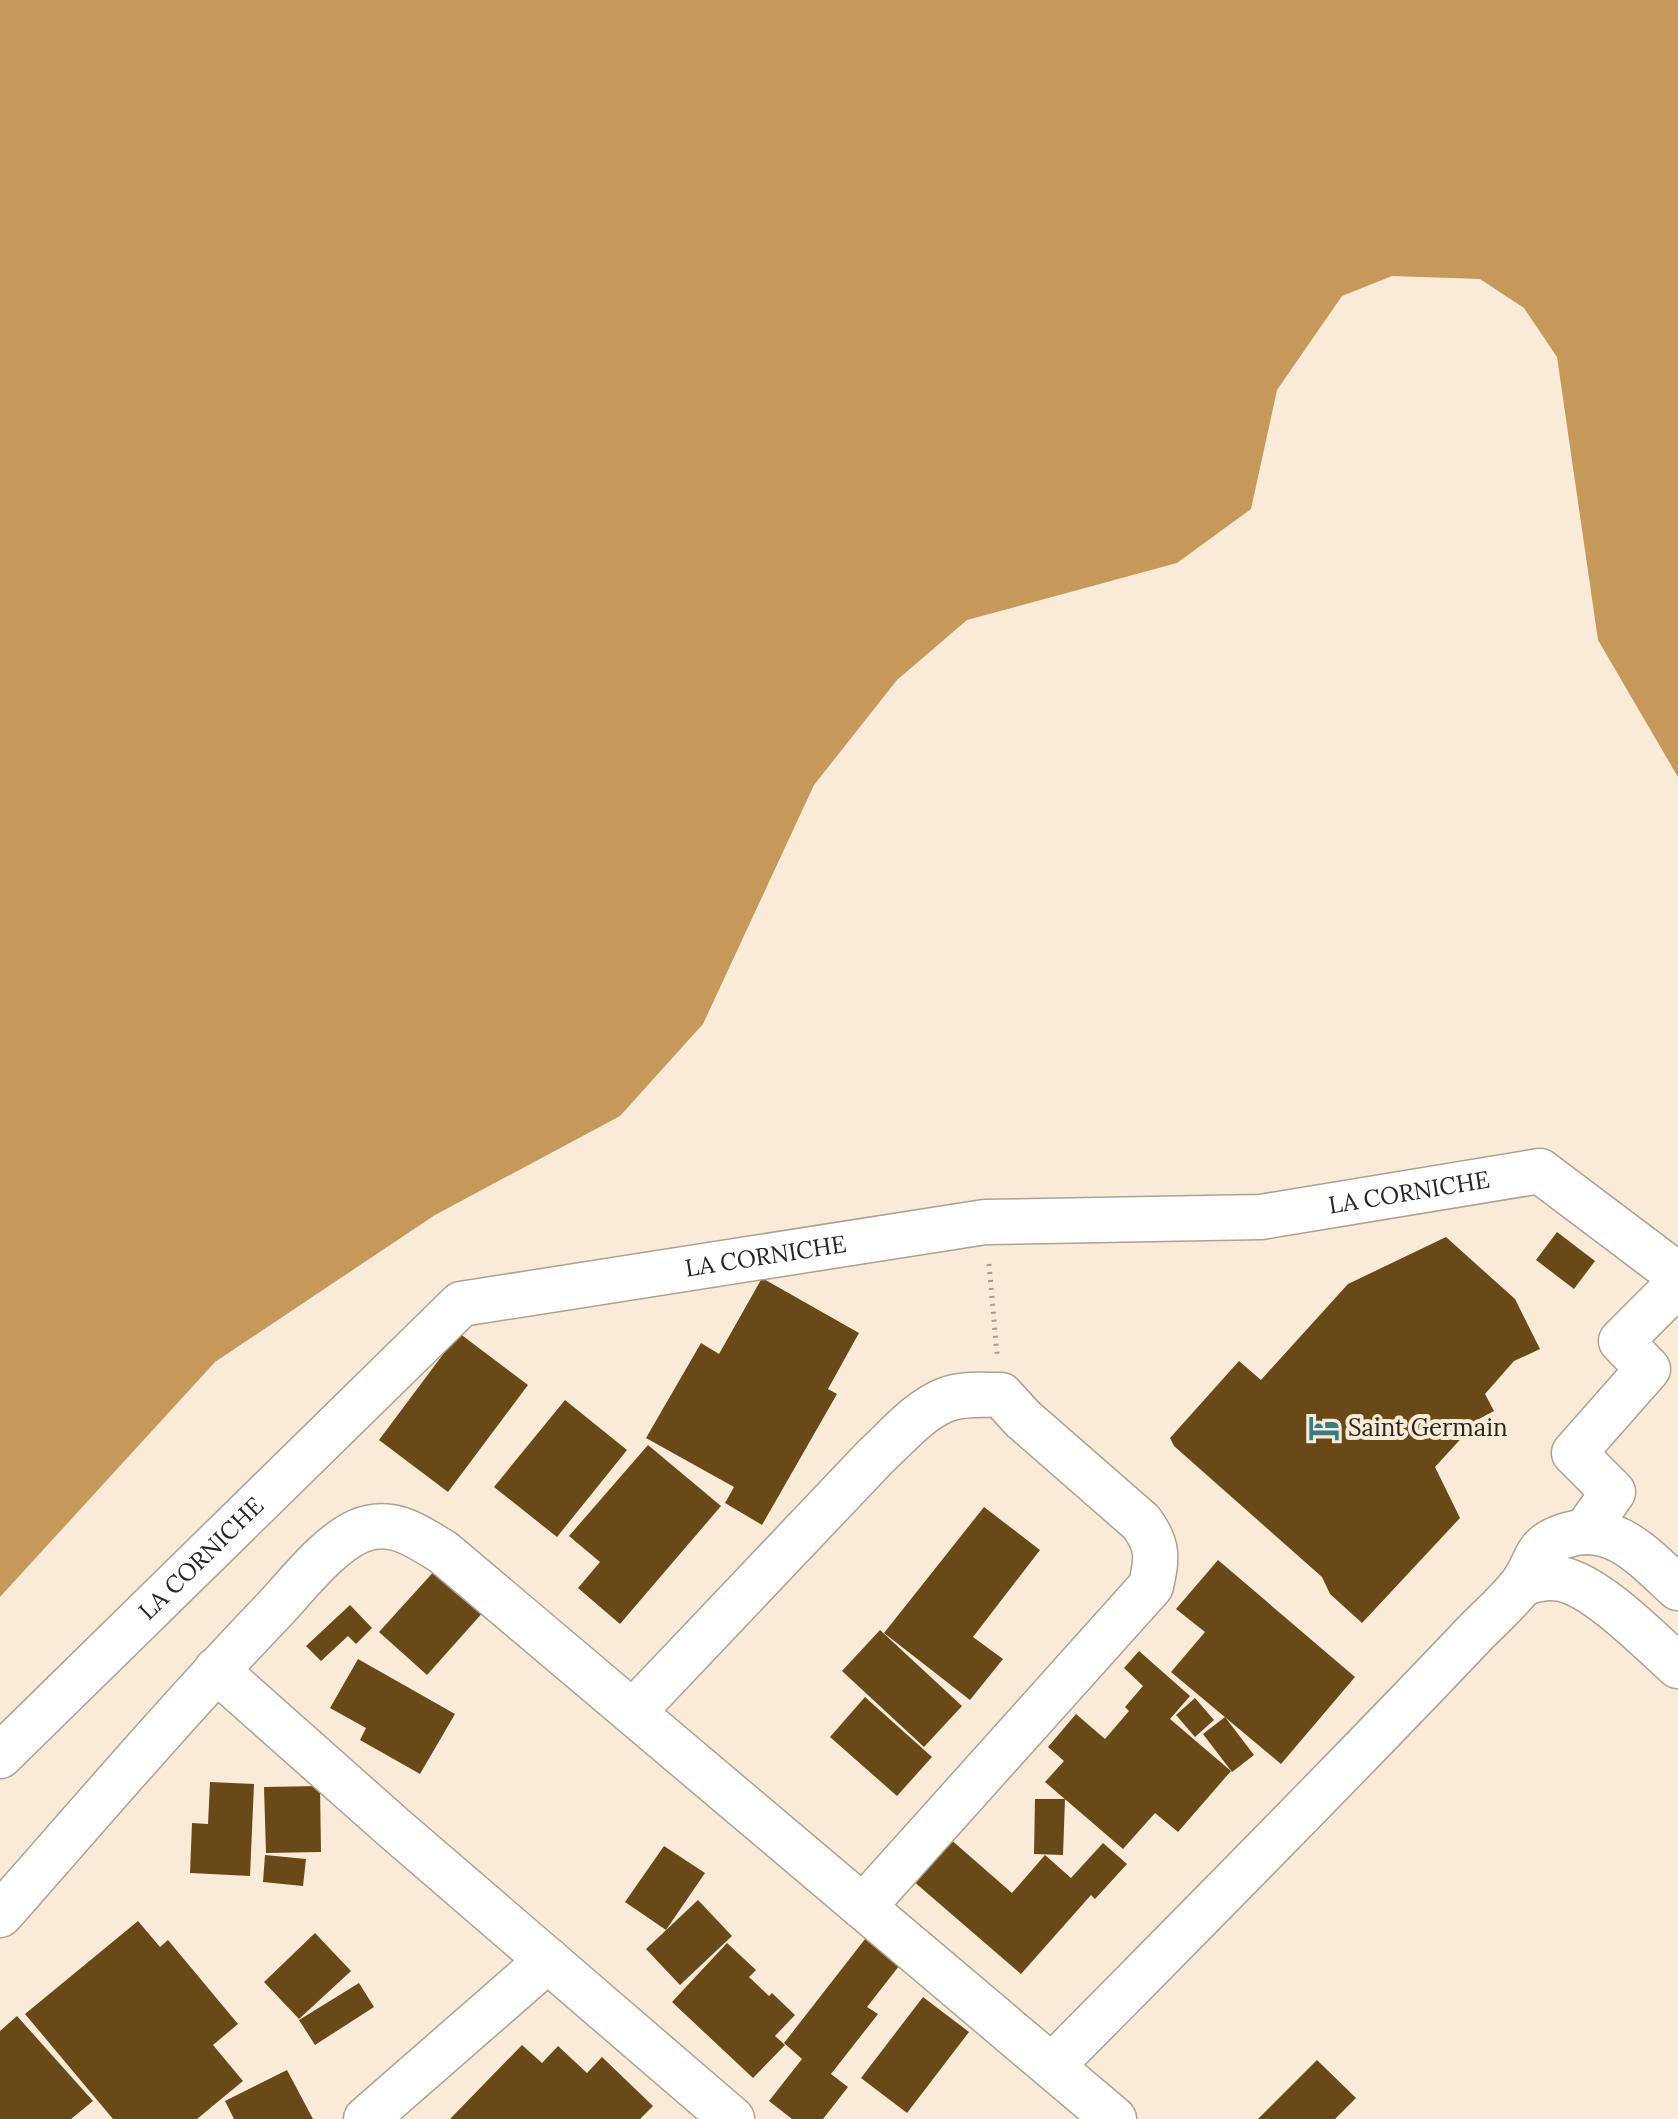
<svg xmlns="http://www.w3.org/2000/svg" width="1678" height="2119" font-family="Lora,serif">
<rect width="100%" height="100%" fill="#faebd9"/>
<!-- water -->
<polygon fill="#c69859" points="0,0 1678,0 1678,777 1598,640 1557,357 1524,308 1480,279 1392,276 1342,296 1277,390 1251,509 1177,563 967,620 897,680 814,785 703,1024 620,1116 435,1215 215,1362 0,1597"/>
<!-- building -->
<g fill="#6a4918">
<polygon points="1557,1232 1595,1261 1574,1289 1536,1260"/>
<polygon points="1446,1237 1515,1299 1540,1349 1514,1361 1485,1394 1494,1411 1479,1419 1435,1467 1460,1518 1362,1623 1330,1594 1322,1577 1174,1446 1170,1438 1239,1361 1261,1380 1348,1284"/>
<polygon points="762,1278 859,1333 828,1389 837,1394 762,1525 725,1503 734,1487 646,1438 701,1343 719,1354"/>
<polygon points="459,1333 528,1385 448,1492 379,1440"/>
<polygon points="565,1400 627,1450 557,1537 494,1487"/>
<polygon points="648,1445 721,1506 620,1624 578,1588 600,1562 569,1536"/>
<polygon points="984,1507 1040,1550 973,1637 1003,1659 970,1700 884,1633"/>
<polygon points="1218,1560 1355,1677 1281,1764 1171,1672 1205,1632 1176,1609"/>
<polygon points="437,1568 485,1610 427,1675 379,1632"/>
<polygon points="350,1605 372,1628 356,1644 348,1636 321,1661 306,1646"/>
<polygon points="880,1630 962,1706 924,1747 842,1671"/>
<polygon points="1139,1651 1190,1696 1170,1719 1231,1771 1178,1832 1155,1813 1123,1849 1045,1782 1064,1761 1048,1747 1076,1714 1105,1739 1129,1711 1125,1707 1143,1686 1124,1668"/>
<polygon points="358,1659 455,1714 420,1774 360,1740 366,1728 330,1708"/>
<polygon points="865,1697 932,1757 897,1796 830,1737"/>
<polygon points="1195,1698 1214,1720 1195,1737 1176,1715"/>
<polygon points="1225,1717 1254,1755 1232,1772 1203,1734"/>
<polygon points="210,1782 254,1784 250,1876 190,1873 192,1823 208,1824"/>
<polygon points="320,1786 321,1852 266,1853 264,1787"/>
<polygon points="1035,1799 1065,1799 1063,1855 1034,1854"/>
<polygon points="949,1838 1012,1893 1045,1855 1071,1878 1103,1843 1127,1864 1095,1899 1091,1895 1021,1974 912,1880"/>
<polygon points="664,1846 705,1873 666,1930 625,1902"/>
<polygon points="265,1855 306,1859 303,1886 263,1882"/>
<polygon points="698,1900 732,1936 680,1985 646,1949"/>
<polygon points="138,1921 160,1947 168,1940 238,2024 213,2045 243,2081 197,2119 113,2119 25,2014"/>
<polygon points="315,1933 351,1971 299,2019 264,1982"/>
<polygon points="869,1934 903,1961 867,2007 878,2014 831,2074 848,2087 823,2119 792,2119 769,2101 802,2059 784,2043"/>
<polygon points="727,1943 756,1970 749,1977 769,1996 772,1993 795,2015 775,2036 785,2045 753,2078 672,2002"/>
<polygon points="359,1983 374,2007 315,2045 299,2020"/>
<polygon points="923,1997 969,2032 907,2113 861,2078"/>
<polygon points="17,2016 93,2101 71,2119 0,2119 0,2031"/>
<polygon points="522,2045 542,2063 558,2046 587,2073 602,2057 653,2106 640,2119 450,2119"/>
<polygon points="1317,2060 1356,2098 1335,2119 1258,2119"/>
<polygon points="287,2070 313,2119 234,2119 225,2101"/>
</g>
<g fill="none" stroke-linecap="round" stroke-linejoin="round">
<defs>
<g id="minor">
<polyline points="1585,1532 1613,1492 1574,1453 1648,1369 1621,1341 1678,1284"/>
<path d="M1524,1583C1536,1579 1548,1576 1561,1579C1597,1586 1650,1641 1678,1666"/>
<polyline points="216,1670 394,1828 732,2119"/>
<path d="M633,1712L876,1456C896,1438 918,1411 945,1400C962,1393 983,1395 1001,1395L1023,1419L1141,1522C1159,1546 1157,1558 1151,1586L863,1907"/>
<path id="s1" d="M0,1756L461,1304L985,1222L1261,1217L1540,1171L1678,1275"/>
<path d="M0,1915C90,1813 178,1710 271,1613C296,1587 327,1545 359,1531C391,1517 417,1536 443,1552L1114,2119"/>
<path d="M1052,2066C1194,1922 1337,1779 1476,1632C1491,1617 1509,1601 1522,1584C1539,1561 1532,1547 1564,1536C1613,1519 1646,1559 1678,1588"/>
<polyline points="366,2119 548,1960"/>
</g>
</defs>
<!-- minor casing -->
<use href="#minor" stroke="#afa190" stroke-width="47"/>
<!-- path -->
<polyline stroke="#a69b8e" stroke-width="5" stroke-dasharray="2 6" stroke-linecap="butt" points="989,1264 997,1354"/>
<!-- minor -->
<use href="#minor" stroke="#fff" stroke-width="44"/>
</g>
<!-- icons -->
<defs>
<symbol id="hotel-bare" viewBox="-9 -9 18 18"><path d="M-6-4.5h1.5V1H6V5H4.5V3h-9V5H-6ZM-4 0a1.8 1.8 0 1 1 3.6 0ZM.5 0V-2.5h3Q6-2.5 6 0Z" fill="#367e83" stroke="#faebd9" stroke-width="2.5" paint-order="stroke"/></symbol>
</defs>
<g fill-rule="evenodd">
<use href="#hotel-bare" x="1302" y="1406" width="44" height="44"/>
</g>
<g text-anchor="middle" stroke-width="8" stroke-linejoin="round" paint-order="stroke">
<!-- street labels -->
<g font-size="24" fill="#29241d" stroke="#faebd9">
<text dy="8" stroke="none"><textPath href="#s1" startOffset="1602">LA CORNICHE</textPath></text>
<text dy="8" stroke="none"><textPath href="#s1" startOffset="954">LA CORNICHE</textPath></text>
<text dy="8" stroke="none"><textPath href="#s1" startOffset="282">LA CORNICHE</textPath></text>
</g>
<!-- poi labels -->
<g font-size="24" fill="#29241d" stroke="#faebd9" text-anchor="start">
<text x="1348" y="1436">Saint Germain</text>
</g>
</g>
</svg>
